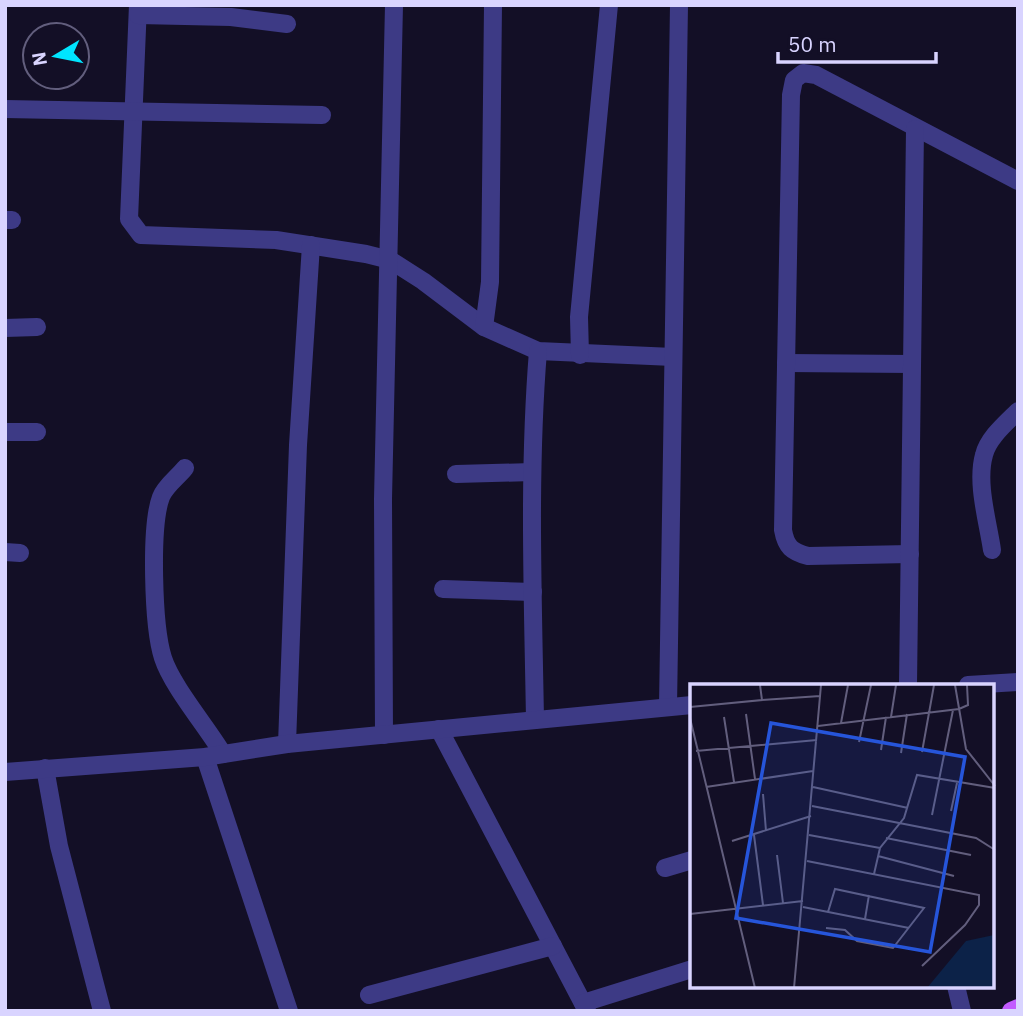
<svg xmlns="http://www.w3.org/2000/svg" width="1023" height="1016" font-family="'IBM Plex Sans',sans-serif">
<rect width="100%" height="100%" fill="#130f26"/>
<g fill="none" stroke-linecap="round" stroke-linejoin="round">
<!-- minor -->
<g stroke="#3d3a85" stroke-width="18">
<polyline points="138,5 129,219 141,235 276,240 366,254 390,260 423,281 484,327 538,351 673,357"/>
<polyline points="138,15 231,17 287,24"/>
<polyline points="5,109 322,115"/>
<polyline points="5,220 12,220"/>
<polyline points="484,327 490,282 493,5"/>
<polyline points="5,328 37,327"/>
<polyline points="580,355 579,317 609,5"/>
<polyline points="786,363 912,364"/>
<polyline points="5,432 37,432"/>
<path d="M185,468C178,477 165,486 161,497C150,526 153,627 163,658C172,686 207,727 223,754"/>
<polyline points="456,474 532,472"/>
<path d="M992,550C988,522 976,483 984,455C988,438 1006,423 1018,411"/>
<polyline points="5,552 20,553"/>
<path d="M910,554L808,556C792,552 786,547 783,530L791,95L794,80L803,73L816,75L1018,181"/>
<polyline points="443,589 533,592"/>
<polyline points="908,685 915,129"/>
<polyline points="968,685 1018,682"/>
<polyline points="668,707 679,5"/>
<path d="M535,720C533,597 528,474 538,351"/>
<polyline points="439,729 587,1011"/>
<polyline points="384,735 383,499 394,5"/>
<polyline points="287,744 298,445 311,245"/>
<polyline points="205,757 289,1011"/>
<polyline points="45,768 59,846 102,1011"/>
<polyline points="5,772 205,757 287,744 692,705"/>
<polyline points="665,868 692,860"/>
<polyline points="956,986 962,1011"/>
<polyline points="369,995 553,946"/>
<polyline points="583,1003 692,969"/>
</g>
<!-- major -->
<polyline stroke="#c25bff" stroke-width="18" points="1011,1011 1018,1008"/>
</g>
<!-- overview -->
<g transform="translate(690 684)">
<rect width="304" height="304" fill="#130f26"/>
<path d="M304,251V304H237L276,257Z" fill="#0c2248"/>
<path fill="none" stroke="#625e7d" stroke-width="2" d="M265,1L276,65L305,102M72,16L130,12M0,23L72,16L70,1M56,30L65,95M34,33L44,98M201,33L206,1M0,34L65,304M151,39L158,1M128,42L269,25L278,21L277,1M169,58L181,1M191,66L196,33M6,67L127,56M232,68L244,1M211,69L217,30M16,103L123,87M123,103L218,124M73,110L76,147M122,122L286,154L305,166M261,127L267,99M242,131L263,26M64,151L73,221M119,151L190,164M196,154L281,171M42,157L121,132M87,171L93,219M188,172L264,192M117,177L289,211V221L275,241L232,282M184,190L190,164L214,134L227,91L305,104M113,223L219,244M0,230L113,217M175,235L179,211M136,244L155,246L167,257L203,264L234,224L145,205L138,228M104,304L131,1"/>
<path fill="#2655da" fill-opacity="0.15" stroke="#2655da" stroke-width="3.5" d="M81,39L275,73L240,268L46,234Z"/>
<rect width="304" height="304" fill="none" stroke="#d9d4ff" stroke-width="3.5"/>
</g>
<!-- border -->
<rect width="1023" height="1016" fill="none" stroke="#d9d4ff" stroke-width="14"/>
<!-- north arrow -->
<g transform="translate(56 56) rotate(260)"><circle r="33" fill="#130f26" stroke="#625e7d" stroke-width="2"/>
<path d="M0-5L12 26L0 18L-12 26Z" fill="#00e5ff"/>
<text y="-10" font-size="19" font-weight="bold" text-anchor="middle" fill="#d9d4ff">N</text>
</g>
<!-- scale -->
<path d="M778 52v10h158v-10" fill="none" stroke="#d9d4ff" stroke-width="3.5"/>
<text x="788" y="52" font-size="21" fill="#d9d4ff" stroke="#130f26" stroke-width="5" paint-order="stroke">50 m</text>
</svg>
